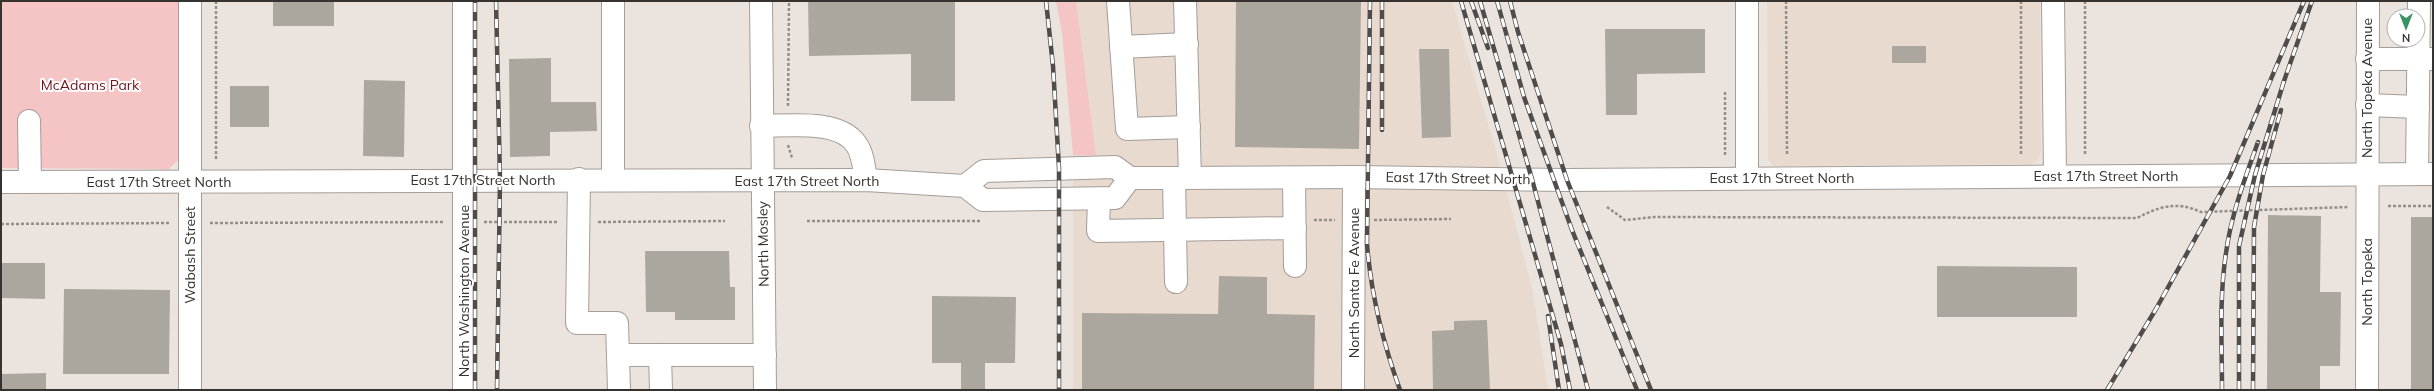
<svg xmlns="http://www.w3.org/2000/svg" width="2434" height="391" font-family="Mulish,sans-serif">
<rect width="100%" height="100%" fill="#ebe4de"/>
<!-- built -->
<g fill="#e9dacf">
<polygon points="1076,1 1452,1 1499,161 1533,292 1548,390 1073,390 1073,155 1096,155"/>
<polygon points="1767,1 2040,1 2041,152 2037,161 2030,164 1774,166 1768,159"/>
</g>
<!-- green -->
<g fill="#f5c4c4">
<polygon points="1,1 180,1 180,158 169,169 1,168"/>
<polygon points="1056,1 1076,1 1096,155 1073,155 1062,33"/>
</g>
<!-- building -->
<g fill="#aba79f">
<rect x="273" y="1" width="61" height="25"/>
<polygon points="808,1 955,1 955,101 911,101 911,54 809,56"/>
<polygon points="1236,1 1361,1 1359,149 1235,147"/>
<polygon points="1605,29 1705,29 1705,73 1637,74 1637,115 1606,115"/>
<rect x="1892" y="46" width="34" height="17"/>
<polygon points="1419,49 1449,49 1451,137 1422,138"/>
<polygon points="551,58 551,102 596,102 597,131 550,132 550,156 510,157 509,59"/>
<polygon points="364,80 405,81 404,157 363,156"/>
<rect x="230" y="86" width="39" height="41"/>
<polygon points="2268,215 2321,216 2320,292 2341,292 2340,366 2320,366 2320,390 2267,390"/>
<rect x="2411" y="217" width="22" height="173"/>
<polygon points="645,251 729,251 730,287 735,287 735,320 675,320 675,312 646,312"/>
<polygon points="1,263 45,263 45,299 1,298"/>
<polygon points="1937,266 2077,267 2077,317 1937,317"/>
<polygon points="1219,276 1267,277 1267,314 1315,315 1314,390 1082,390 1082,313 1218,314"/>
<polygon points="64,289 170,290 169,374 63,374"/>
<polygon points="932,296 1016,297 1015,363 985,363 985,390 961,390 961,363 932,363"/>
<polygon points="1487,320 1490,390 1433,390 1432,331 1454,330 1454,321"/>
<polygon points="46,373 46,390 1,390 1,374"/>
</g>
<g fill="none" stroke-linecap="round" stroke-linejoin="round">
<defs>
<g id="minor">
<polyline points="190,1 190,390"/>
<polyline points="464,1 464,390"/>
<polyline points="613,1 613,180"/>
<polyline points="761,1 765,390"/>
<polyline points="1118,1 1127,129 1189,127"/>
<polyline points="1185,1 1190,178"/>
<polyline points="1747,1 1747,178"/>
<polyline points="2053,1 2055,176"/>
<polyline points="1121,47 1187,44"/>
<polyline points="2367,59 2433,59"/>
<polyline points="2367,105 2418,107"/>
<polyline points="29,121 30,182"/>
<path d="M761,126C788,126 839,119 856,144C863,153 864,168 866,180"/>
<polyline points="2417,174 2419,1"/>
<polyline points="1174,178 1176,282"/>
<polyline points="1294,178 1295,266"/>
<polyline points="579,179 577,323 617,323 619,390"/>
<polyline points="1,182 866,180 965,186 983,200 1115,198 1130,178"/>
<polyline points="965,186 984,171 1115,167 1130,178 1174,178 1354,177 1567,180 2433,174"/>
<polyline points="1099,199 1098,231 1295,228"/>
<polyline points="618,355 765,355"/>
<polyline points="660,355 661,390"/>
<polyline points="1353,390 1354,177"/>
<polyline points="2367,390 2368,1"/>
</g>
</defs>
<!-- minor casing -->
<use href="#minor" stroke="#a49d98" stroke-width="24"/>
<!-- path -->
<g stroke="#938e8a" stroke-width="2.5" stroke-dasharray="3 2" stroke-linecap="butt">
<polyline points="216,1 216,159"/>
<polyline points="1786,1 1787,154"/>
<polyline points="788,106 789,1"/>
<polyline points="788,145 792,158"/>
<polyline points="2021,154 2021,1"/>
<polyline points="2085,154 2085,1"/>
<polyline points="1725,155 1725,91"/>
<polyline points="2388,206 2433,206"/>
<path d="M1607,207L1625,220L1654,217L2137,218C2160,206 2177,201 2201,212L2349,207"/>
<polyline points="1314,220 1335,220"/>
<polyline points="1374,220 1451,219"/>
<polyline points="807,221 981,221"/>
<polyline points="484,222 559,222"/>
<polyline points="598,222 725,221"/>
<polyline points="210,223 445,222"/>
<polyline points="1,224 171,223"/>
</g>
<!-- minor -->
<use href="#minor" stroke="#fff" stroke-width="22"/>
<defs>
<g id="rail">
<polyline points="496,1 500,179 497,390"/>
<polyline points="1046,1 1053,66 1059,168 1059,390"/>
<path d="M1370,1L1367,244C1371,294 1383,343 1400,390"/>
<polyline points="1382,1 1382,130"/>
<polyline points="1461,1 1561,344 1570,390"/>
<polyline points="1471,1 1488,48"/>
<polyline points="1480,1 1532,179 1588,390"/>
<polyline points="1497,1 1524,97 1572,230 1637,390"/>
<polyline points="1510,1 1518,32 1567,180 1651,390"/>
<polyline points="1548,316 1559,390"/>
<polyline points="475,390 475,1"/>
<polyline points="2107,390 2156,309 2230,176 2304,1"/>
<path d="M2222,390C2222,345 2219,298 2226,253C2231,215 2245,178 2258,142"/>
<polyline points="2239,390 2239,246 2255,175 2284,81 2312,1"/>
<polyline points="2253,390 2254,227 2263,175 2281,110"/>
</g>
</defs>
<!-- rail casing -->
<use href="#rail" stroke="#504c4a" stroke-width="4.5"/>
<!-- rail -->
<use href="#rail" stroke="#fff" stroke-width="3" stroke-dasharray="9" stroke-linecap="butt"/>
</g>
<g text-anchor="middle" stroke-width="4" stroke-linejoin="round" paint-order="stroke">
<!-- park labels -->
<g font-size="14" fill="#6f1420" stroke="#fff">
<text x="90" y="90">McAdams Park</text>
</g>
<!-- street labels -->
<g font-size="14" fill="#353230" stroke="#fff">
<text transform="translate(2367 88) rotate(-90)" y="5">North Topeka Avenue</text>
<text x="2106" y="181">East 17th Street North</text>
<text transform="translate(1458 178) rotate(1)" y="5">East 17th Street North</text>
<text x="1782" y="183">East 17th Street North</text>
<text x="483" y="185">East 17th Street North</text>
<text x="807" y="186">East 17th Street North</text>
<text x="159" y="187">East 17th Street North</text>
<text transform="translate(763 244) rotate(-91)" y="5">North Mosley</text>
<text transform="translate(190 255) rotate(-90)" y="5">Wabash Street</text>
<text transform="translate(2367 282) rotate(-90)" y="5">North Topeka</text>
<text transform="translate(1354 283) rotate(-90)" y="5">North Santa Fe Avenue</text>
<text transform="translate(464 291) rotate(-90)" y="5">North Washington Avenue</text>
</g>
</g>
<!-- border -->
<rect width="2434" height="391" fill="none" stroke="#353230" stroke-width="4"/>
<!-- north arrow -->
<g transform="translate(2406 28) rotate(180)"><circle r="19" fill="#ffffff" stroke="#aeadac"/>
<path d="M0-3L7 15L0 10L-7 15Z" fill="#3a9266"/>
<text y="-6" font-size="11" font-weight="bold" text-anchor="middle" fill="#353230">N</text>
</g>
</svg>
